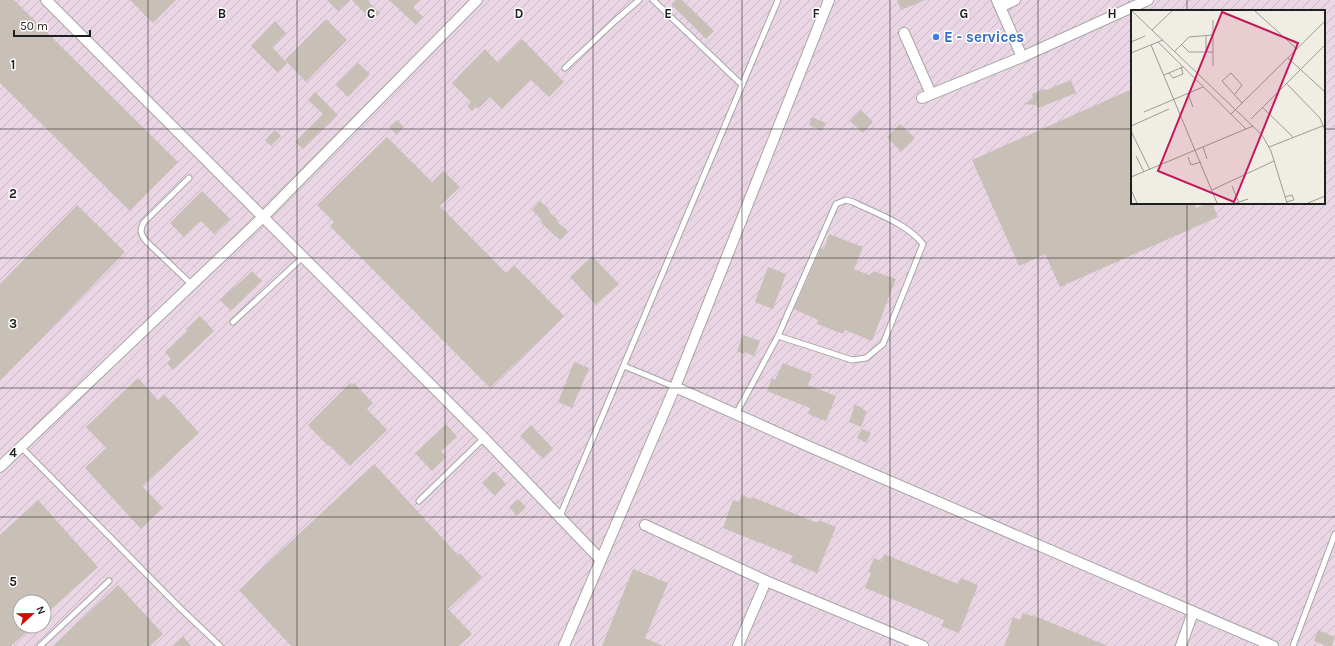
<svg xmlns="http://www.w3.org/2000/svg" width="1335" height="646" font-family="Karla,sans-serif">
<defs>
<pattern id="industrial-furrows" width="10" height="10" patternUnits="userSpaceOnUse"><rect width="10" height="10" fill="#ead5e4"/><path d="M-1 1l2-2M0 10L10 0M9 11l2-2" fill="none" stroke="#c8b6c3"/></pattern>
</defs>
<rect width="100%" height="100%" fill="#f0ede4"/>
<!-- industrial -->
<path fill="url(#industrial-furrows)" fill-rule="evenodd" d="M0,0H1335V646H0ZM1132,11H1324V203H1132ZM20,602H44V626H20Z"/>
<!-- building -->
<g fill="#c8c0b7">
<polygon points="0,0 14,0 178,162 130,211 0,83"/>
<polygon points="130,0 176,0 153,23"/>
<polygon points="327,0 350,0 338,11"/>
<polygon points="352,0 367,0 380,13 372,21"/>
<polygon points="389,0 421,0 413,7 423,17 416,25"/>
<polygon points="676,0 682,0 714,31 706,39 671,4"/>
<polygon points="897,0 925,0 901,10"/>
<polygon points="326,19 347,40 306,82 285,60"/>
<polygon points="275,21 286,33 272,47 287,63 278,73 251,46"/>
<polygon points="522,39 564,82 549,97 531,80 502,109 490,97 478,109 476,107 472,111 467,106 471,102 452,83 485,49 498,63"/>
<polygon points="358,63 370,74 348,97 336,85"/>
<polygon points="1071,80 1076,93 1038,108 1037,105 1023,104 1033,99 1032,94 1044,89 1046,90"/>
<polygon points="1132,89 1132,203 1194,203 1196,208 1208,203 1212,203 1218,217 1060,287 1045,254 1019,266 972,160"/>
<polygon points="315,92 338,115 303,149 295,142 323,114 308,100"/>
<polygon points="861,110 873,122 863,133 850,121"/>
<polygon points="812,117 826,123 822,131 809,125"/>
<polygon points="397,120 404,127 397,135 389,127"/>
<polygon points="900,124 915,138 901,152 887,137"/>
<polygon points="275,130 281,136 271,146 265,140"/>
<polygon points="387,137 432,182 443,171 460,187 440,206 506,273 514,265 564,316 490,388 330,226 334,222 317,205"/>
<polygon points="202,191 230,219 214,234 201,221 184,237 170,223"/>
<polygon points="540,201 549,209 548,211 558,220 557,222 568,231 560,240 540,222 542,220 532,210"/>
<polygon points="77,205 125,252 0,381 0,284"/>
<polygon points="829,234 863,247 854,269 869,275 874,271 896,279 872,341 845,330 843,334 817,324 818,320 794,309 821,248 824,249"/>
<polygon points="592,256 619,284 596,305 570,277"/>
<polygon points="768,267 786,274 773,309 755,302"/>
<polygon points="252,271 262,281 231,311 220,300"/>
<polygon points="200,316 214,331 173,370 167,363 171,359 165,352 187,331 186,329"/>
<polygon points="743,335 760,341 754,356 745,352 744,354 737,351"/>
<polygon points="574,362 589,368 572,408 558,402"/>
<polygon points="783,363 812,374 808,385 836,396 826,421 808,414 810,408 767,391 772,378 775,380"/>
<polygon points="138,378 158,400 164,394 199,433 142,486 163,508 141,529 85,468 106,448 86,427"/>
<polygon points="350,383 352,385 354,383 373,403 367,409 387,430 350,466 329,445 328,446 308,425"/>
<polygon points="855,405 863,408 863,410 867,411 861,427 849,422"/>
<polygon points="446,424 457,437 441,451 446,457 432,471 415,453"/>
<polygon points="531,425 553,449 543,459 520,436"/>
<polygon points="862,429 871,433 866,443 857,438"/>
<polygon points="374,464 458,555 460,553 482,577 448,609 472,634 459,646 291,646 239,590"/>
<polygon points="494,471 506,484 495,496 482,483"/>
<polygon points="742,495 751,499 752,497 818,523 819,520 836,527 817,573 790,562 793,556 723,528 733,500 739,502"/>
<polygon points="518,499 526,507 517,516 509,507"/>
<polygon points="38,500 98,567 44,616 44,602 20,602 20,626 33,626 11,646 0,646 0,535"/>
<polygon points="884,554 958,584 961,578 978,585 959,633 941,626 944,620 865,588 871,573 868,572 874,558 881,561"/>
<polygon points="633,569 668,583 645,638 663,646 602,646"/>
<polygon points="118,585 163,634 150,646 53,646"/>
<polygon points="1023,613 1032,616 1032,615 1108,646 1004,646 1010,631 1008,631 1013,617 1020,620"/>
<polygon points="1318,630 1335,637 1332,646 1327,646 1314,641"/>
<polygon points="183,636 191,646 172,646"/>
</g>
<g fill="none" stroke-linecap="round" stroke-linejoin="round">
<defs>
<g id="lane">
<polyline points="653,0 742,85"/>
<polyline points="565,68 616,20 639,0"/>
<path d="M189,178L144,222C140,229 140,233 145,240L192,285"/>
<polyline points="233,322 303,257"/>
<polyline points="624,366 675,387"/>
<path d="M736,414L778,336L836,204L846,200L853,202C877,214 906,223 923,244L883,344L866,358L852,360L778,336"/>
<polyline points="21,447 180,608 220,646"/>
<polyline points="419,501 484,438"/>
<polyline points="560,516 778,0"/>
<polyline points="40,646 109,581"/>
<polyline points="1293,646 1335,534"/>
</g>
<g id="street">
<polyline points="46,0 484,438 600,559"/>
<polyline points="997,0 1022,57"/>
<polyline points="1000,7 1015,0"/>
<polyline points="904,33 931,94"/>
<polyline points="922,98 1022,57 1148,0"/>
<polyline points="675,387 810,447 1273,646"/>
<polyline points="0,467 263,217 477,0"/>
<polyline points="645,525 766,581 923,646"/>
<polyline points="564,646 675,387 829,0"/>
<polyline points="738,646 766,581"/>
<polyline points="1181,646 1193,612"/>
</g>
</defs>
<!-- lane casing -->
<use href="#lane" stroke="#a6a6a6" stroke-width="7"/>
<!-- street casing -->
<use href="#street" stroke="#a6a6a6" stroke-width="12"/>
<!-- lane -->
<use href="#lane" stroke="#fff" stroke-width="5"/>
<!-- street -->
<use href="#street" stroke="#fff" stroke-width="10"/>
</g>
<!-- grid -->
<path fill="none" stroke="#1f1f1f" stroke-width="1" stroke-opacity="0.55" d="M148,0V646M297,0V646M445,0V646M593,0V646M742,0V646M890,0V646M1038,0V646M1187,0V11M0,129H1132M1324,129H1335M1187,203V646M0,258H1335M0,388H1335M0,517H1335"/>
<!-- markers -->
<circle fill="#3f7fe0" stroke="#fff" stroke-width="1.5" cx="936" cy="37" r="4"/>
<g text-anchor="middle" stroke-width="3" stroke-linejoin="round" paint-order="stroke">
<!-- shop labels -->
<g font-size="15" font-weight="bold" fill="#366cbe" stroke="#fff" text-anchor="start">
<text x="944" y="42">E - services</text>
</g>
</g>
<!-- overview -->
<g transform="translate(1131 10)">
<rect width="194" height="194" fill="#f0ede4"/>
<path fill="none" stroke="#9c9b95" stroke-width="1" d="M1,1L131,125L140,141L156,193M124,1L166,39M82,10V56M21,20L41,1M75,26V42M0,32L14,26M27,32L115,119M50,34L58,42H82M20,35L86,193M44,41L58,27L81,25M0,43L32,30M157,48L194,82M38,63L42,68L52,64L50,57M33,65L52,57M156,74L189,108L194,121M57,84L62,97M104,84L111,75L100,63L91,71L111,93M132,98L162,127M13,102L72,77M100,104L194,11M120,109L194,35M0,116L38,99M0,121L19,160M72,137L76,149M138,137L194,115M5,146L13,162M57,147L60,155L70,152M0,167L122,116M101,176L108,193M0,180L6,193M81,180L143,151M154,187L161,185L163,190L155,192M105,193L117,189M177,193L194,186"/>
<path fill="#c2185b" fill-opacity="0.15" stroke="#c2185b" stroke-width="2" d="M91,2L167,33L103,192L27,161Z"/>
<rect width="194" height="194" fill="none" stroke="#1f1f1f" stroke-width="2"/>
</g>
<g font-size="13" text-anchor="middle" font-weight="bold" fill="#1f1f1f" stroke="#fff" stroke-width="3" stroke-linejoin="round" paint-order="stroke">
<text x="222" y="18">B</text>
<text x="371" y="18">C</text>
<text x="519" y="18">D</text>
<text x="668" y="18">E</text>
<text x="816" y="18">F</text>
<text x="964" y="18">G</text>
<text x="1112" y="18">H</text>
<text x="13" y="69">1</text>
<text x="13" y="198">2</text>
<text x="13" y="328">3</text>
<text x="13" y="457">4</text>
<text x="13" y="586">5</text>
</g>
<!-- north arrow -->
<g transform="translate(32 614) rotate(68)"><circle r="19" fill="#ffffff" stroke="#a5a5a5"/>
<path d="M0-3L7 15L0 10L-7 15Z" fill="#cd0f00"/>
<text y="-6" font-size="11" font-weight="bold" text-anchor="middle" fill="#1f1f1f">N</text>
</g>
<!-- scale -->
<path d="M14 30v6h76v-6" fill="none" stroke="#1f1f1f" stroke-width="2"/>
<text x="20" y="30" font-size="12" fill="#1f1f1f" stroke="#ffffff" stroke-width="3" paint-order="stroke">50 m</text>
</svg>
